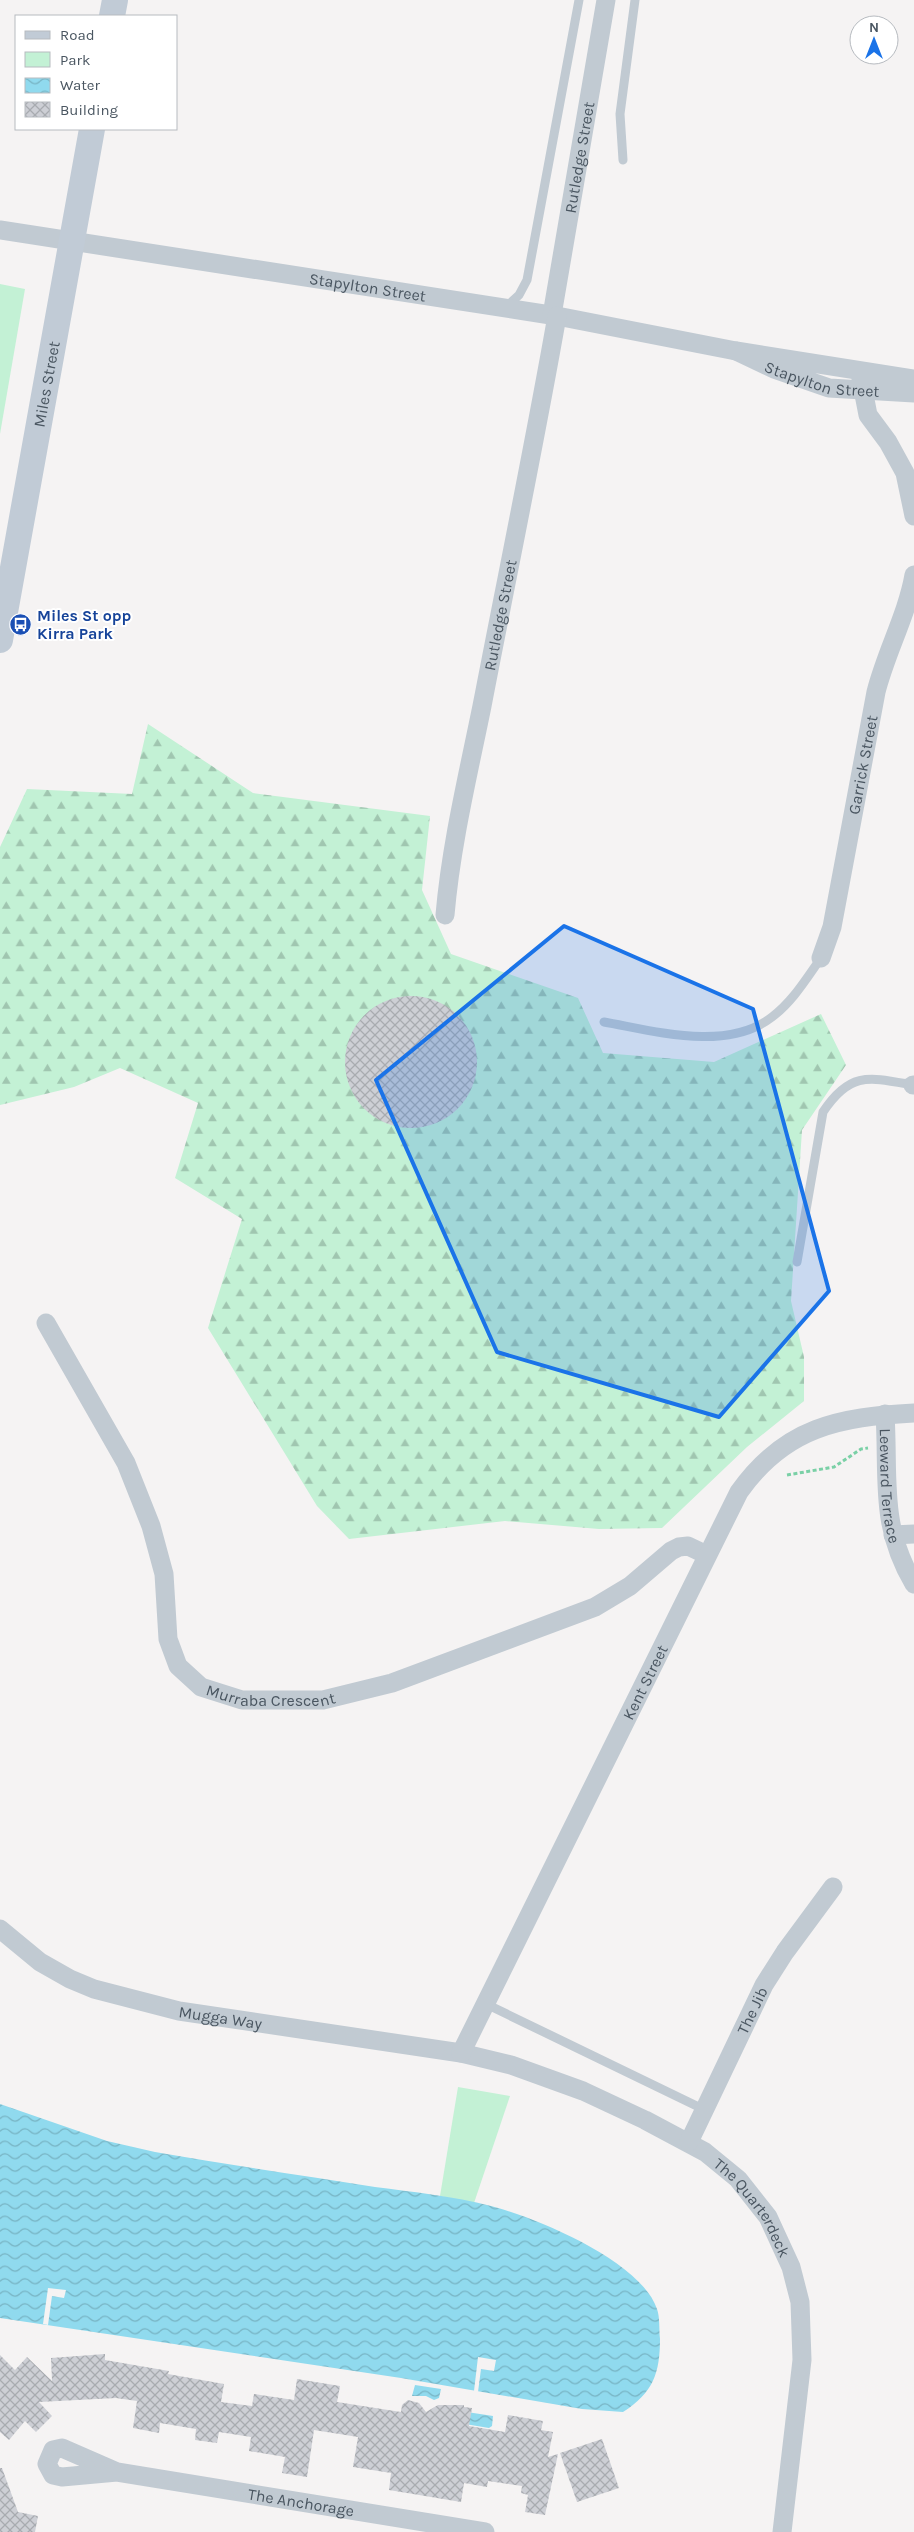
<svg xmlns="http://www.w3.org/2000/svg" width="914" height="2532" font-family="Karla,sans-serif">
<defs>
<pattern id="forest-firs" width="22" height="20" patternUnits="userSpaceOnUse" patternTransform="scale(1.25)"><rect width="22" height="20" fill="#c3f1d5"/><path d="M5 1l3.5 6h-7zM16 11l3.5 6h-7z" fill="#a0c6b0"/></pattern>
<pattern id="water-waves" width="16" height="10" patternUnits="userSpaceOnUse" patternTransform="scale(1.25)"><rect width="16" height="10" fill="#90daee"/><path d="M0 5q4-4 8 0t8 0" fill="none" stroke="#78b4c4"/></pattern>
<pattern id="building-cross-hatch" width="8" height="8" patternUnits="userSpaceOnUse" patternTransform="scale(1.25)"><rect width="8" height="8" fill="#cdcfd5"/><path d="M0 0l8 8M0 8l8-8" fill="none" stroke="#a8abb0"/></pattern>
</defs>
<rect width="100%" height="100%" fill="#f5f3f3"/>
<!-- forest -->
<polygon fill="url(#forest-firs)" points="148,724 253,793 430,816 422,890 451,954 578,998 603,1053 714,1062 821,1014 846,1065 802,1130 791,1301 804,1357 804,1401 747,1447 662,1528 599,1529 505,1521 349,1539 317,1506 208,1328 242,1219 175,1178 198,1103 120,1068 74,1087 0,1105 0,847 27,789 132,794"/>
<!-- park -->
<g fill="#c3f1d5">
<polygon points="0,284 25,289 0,434"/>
<polygon points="458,2087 510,2096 474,2203 440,2196"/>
</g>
<!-- water -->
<g fill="url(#water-waves)">
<path d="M0,2104L107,2141L155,2152C228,2165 302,2175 375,2187C413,2192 453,2196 491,2206C537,2218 641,2261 657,2309C660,2317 659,2330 660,2339C660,2373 653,2393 623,2412L582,2409L401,2378L0,2318Z"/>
<polygon points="415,2385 441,2389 439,2398 434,2400 426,2396 412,2396"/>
<polygon points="467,2412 493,2416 492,2426 489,2428 465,2424"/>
</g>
<!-- pier -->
<g fill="#f5f3f3">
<polygon points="48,2288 66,2290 64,2298 52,2296 48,2325 43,2324"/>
<polygon points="478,2357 496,2360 494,2371 481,2369 478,2392 474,2391"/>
</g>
<!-- building -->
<g fill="url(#building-cross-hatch)">
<circle cx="411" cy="1062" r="66"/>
<polygon points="105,2354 105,2360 169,2371 168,2374 224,2384 221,2402 252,2406 254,2394 294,2400 297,2379 340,2386 337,2402 401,2412 402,2405 408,2400 419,2403 426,2412 438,2405 464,2405 464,2407 472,2408 469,2426 505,2432 508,2415 543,2421 541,2430 553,2432 548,2457 558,2454 545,2515 525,2512 528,2495 521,2493 522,2486 488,2481 487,2487 464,2483 461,2502 389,2490 391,2473 353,2467 358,2437 314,2430 307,2477 282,2473 285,2457 249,2451 251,2437 219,2432 217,2443 195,2440 196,2429 160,2423 159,2433 133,2428 137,2401 116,2398 39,2402 52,2416 36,2432 25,2421 9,2440 0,2432 0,2355 15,2370 27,2357 52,2381 51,2358"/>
<polygon points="602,2439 619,2488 577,2502 560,2453"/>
<polygon points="0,2468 2,2468 18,2512 38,2516 35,2532 0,2532"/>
</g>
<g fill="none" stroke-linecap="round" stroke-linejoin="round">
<!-- path -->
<polyline stroke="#7ad0a6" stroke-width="3" stroke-dasharray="4 2.5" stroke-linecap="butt" points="787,1475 834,1467 861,1449 868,1448"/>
<!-- lane -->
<g stroke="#c1cad2" stroke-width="9">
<polyline points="623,160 620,114 635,0"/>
<polyline points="507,306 519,295 527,280 579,0"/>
<path d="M604,1022C655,1031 727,1052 772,1017C793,1001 806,979 821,958"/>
<path d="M797,1262L823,1112C850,1071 869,1077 913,1085"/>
<polyline points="486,2004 705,2110"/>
</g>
<!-- street -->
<g stroke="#c1cad2" stroke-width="19">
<path id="s1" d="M0,230L557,316L736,351"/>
<path id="s2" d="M552,315L606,0"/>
<polyline points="861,379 868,415 888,442 905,473 914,516"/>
<path id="s3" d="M914,379L736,351L774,369L829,388L914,393"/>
<path id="s4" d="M445,915C451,845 468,775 482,706C507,576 534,447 557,316"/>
<path id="s5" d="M821,958L832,927L876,692C886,652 907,615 914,575"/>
<polyline points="913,1085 914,1085"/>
<path id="s6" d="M46,1323L126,1463L151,1526L164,1574L168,1639L178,1666L201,1687L242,1700H323L392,1683L595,1607L630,1586L671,1551L679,1547L688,1546L707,1555"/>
<path id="s7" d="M885,1414C889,1478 879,1525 914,1584"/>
<polyline points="893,1535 914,1534"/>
<path id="s8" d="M0,1929L40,1962L70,1979L94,1989L179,2011L461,2053L511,2065L583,2091L645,2120L705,2152L738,2179L768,2217L791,2267L800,2302L802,2360L782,2532"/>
<path id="s9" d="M461,2053L739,1492C785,1427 839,1417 914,1413"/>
<path id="s10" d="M689,2142L764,1985L785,1952L833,1887"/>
<path id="s11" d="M117,2472L62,2448L53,2450L47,2464L53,2475L62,2477L117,2472L485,2532"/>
</g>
<!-- secondary -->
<g stroke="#c1cbd6" stroke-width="26">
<polyline points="112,16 115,0"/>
<path id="s12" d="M0,640L92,129"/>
</g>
</g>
<!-- marked area -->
<path fill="#1a73e8" fill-opacity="0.2" stroke="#1a73e8" stroke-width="4" stroke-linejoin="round" d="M564,926L753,1009L829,1291L719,1417L497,1352L376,1080Z"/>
<!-- icons -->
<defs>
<symbol id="bus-disc" viewBox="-11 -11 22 22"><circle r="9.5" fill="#1a4fb4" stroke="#fff"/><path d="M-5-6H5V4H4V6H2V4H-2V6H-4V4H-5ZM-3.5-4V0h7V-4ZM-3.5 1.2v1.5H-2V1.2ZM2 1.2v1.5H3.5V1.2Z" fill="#fff"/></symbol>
</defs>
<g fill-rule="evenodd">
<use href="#bus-disc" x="8" y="612" width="25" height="25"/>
</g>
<g text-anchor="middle" stroke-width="4" stroke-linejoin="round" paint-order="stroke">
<!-- street labels -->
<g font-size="16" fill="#4a5661" stroke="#fff">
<text dy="6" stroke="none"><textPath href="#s2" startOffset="160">Rutledge Street</textPath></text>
<text dy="6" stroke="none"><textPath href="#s1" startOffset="372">Stapylton Street</textPath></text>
<text dy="6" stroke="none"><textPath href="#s3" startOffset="272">Stapylton Street</textPath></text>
<text dy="6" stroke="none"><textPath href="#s12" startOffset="260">Miles Street</textPath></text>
<text dy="6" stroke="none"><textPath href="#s4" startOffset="305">Rutledge Street</textPath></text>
<text dy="6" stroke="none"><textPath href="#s5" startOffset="198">Garrick Street</textPath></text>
<text dy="6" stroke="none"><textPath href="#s7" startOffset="72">Leeward Terrace</textPath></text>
<text dy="6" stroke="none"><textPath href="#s9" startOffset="414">Kent Street</textPath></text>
<text dy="6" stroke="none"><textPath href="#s6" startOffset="475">Murraba Crescent</textPath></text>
<text dy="6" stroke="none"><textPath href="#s10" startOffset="146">The Jib</textPath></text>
<text dy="6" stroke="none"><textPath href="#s8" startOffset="242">Mugga Way</textPath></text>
<text dy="6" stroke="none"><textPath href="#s8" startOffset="824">The Quarterdeck</textPath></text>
<text dy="6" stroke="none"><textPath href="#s11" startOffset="348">The Anchorage</textPath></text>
</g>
<!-- transit labels -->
<g font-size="16" font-weight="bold" fill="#164399" stroke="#fff" text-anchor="start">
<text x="37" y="621">Miles St opp<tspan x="37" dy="18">Kirra Park</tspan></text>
</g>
</g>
<!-- legend -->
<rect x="15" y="15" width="162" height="115" fill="#ffffff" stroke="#b7bbc0"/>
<rect x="25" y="31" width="25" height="8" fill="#c1cbd6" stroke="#b7bbc0"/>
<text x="60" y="40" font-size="15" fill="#4a5661">Road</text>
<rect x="25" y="52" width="25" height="15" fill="#c3f1d5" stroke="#b7bbc0"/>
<text x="60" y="65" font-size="15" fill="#4a5661">Park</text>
<rect x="25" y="78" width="25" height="15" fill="url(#water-waves)" stroke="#b7bbc0"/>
<text x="60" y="90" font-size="15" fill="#4a5661">Water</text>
<rect x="25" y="102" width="25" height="15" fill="url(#building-cross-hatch)" stroke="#b7bbc0"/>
<text x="60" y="115" font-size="15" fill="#4a5661">Building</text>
<!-- north arrow -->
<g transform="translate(874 40)"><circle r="24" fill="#ffffff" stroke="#b7bbc0"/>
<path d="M0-4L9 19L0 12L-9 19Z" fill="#1a73e8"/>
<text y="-8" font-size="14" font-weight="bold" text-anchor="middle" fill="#4a5661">N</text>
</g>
</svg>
